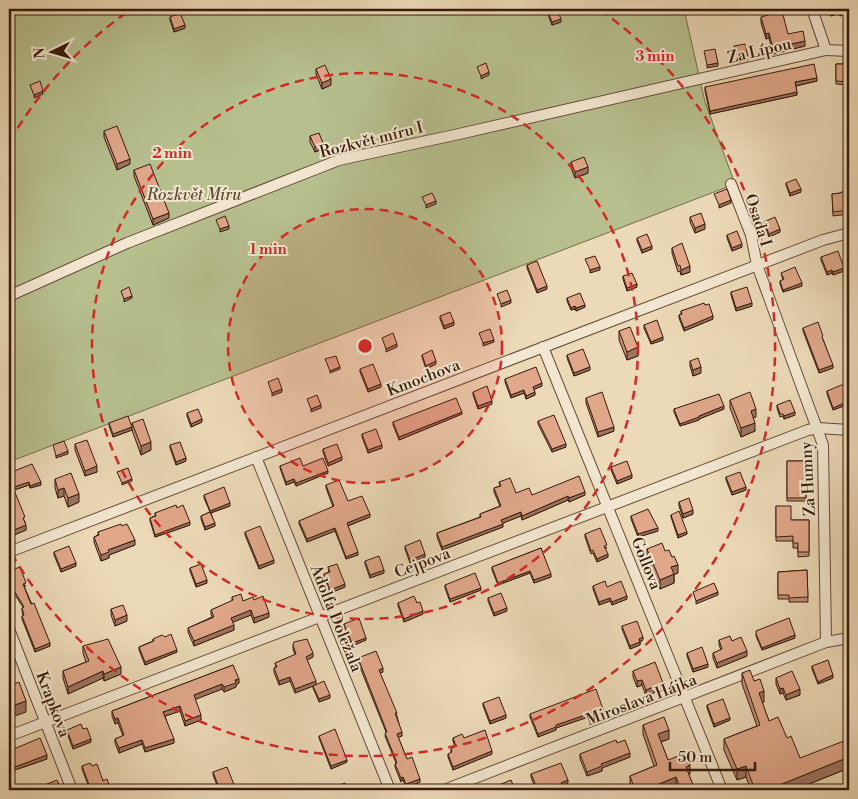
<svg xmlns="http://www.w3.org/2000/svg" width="858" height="799" font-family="'Libre Bodoni',serif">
<rect width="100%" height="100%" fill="#ecd9b7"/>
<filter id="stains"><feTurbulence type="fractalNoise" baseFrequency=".004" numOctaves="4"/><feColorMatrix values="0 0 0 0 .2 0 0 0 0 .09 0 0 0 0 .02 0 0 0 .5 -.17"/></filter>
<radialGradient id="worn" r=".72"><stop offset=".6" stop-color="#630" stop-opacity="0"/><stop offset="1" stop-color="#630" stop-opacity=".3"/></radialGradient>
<!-- green -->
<polygon fill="#b7bf8f" stroke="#776d4c" points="9,9 684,9 705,102 735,184 9,462"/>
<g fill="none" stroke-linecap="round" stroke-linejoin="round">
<defs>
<g id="street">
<polyline points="812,9 826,50 849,51"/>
<polyline points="731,184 751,235 757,265 823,445 826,642"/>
<polyline points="9,296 127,243 339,160 459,134 826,50"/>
<polyline points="543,347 722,790"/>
<polyline points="256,457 390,790"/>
<polyline points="9,552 823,240 849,233"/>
<polyline points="9,629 72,790"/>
<polyline points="9,736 808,430 818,428 849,430"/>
<polyline points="444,790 826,642 849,638"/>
</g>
</defs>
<!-- street casing -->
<use href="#street" stroke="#644a35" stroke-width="12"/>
<!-- street -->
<use href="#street" stroke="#f3e6d0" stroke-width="10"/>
</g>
<!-- wall -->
<g fill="#c19078" stroke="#371b0a">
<polygon points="546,9 557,9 561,22 552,25"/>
<polygon points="686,9 708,9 687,12"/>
<polygon points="822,9 849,9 849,15 848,12 840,16 840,13 831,16 829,9 823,11"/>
<polygon points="170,17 185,28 174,32 170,20"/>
<polygon points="761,17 788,34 805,46 773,54 769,38 766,39 761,23"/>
<polygon points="836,64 849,64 849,85 836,84"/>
<polygon points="316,69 331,85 322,89 316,74"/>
<polygon points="817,81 796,86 797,95 710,114 705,91 705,87"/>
<polygon points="104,131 130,164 117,170 104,137"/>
<polygon points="310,136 323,149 315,152 310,142"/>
<polygon points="571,162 588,173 575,178 571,168"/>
<polygon points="134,170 169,218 153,225 134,176"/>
<polygon points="786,183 801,192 790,196 786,185"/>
<polygon points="849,192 849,214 833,216 832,194 841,193"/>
<polygon points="690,217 705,229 695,233 690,222"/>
<polygon points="764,222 780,232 769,237 764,224"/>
<polygon points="727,235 742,247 732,251 727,238"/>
<polygon points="637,238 652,249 642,253 637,241"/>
<polygon points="672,248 690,272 681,275 680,271 678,272 672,253"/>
<polygon points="821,257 844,271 833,275 832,273 827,275 821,260"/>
<polygon points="527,265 547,289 537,293 527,268"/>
<polygon points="781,273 802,286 783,292 780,284 780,281 783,280"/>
<polygon points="623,276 637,287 627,291 623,279"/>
<polygon points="731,292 752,306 736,311 731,295"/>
<polygon points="567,298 585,307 576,311 575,309 571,310 567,301"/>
<polygon points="705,305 713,319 684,331 679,318 679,315 681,314 681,311"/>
<polygon points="440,316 454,325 444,329 440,319"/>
<polygon points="644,325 663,340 651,344 644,328"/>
<polygon points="803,328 823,339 833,368 819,373 803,331"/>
<polygon points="619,331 638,356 627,360 619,340"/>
<polygon points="422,355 436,364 426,369 422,357"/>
<polygon points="567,355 590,370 574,376 567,358"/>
<polygon points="690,361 701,373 693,376 690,366"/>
<polygon points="360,369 381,387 368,392 360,372"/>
<polygon points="505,379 542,386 534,389 535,395 526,399 524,393 511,398 505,382"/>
<polygon points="827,391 849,397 849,404 833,410 827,394"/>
<polygon points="473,392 492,404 478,409 473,395"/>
<polygon points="586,398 614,431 598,437 586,403"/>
<polygon points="730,400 756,417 753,418 755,431 741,437 730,408"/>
<polygon points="777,405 795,415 784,419 783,416 780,417 777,408"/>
<polygon points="674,409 724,409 699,419 699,420 680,426 674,412"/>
<polygon points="187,413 202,422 191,427 187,416"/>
<polygon points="462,414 399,440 393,425 393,422"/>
<polygon points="538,421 566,447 552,452 538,424"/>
<polygon points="109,423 132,425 132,423 151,450 141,455 132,430 113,437 109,426"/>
<polygon points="362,434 382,448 368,453 362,437"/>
<rect x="847" y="442" width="2" height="24"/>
<polygon points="75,444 97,472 85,476 75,450"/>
<polygon points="170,445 186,461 176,465 170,448"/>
<polygon points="323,449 342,460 328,466 323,452"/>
<polygon points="787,461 805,461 806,501 787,501"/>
<polygon points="280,466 303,466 328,473 296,486 294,482 286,485 280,468"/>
<polygon points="611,467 632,478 617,484 611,470"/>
<polygon points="9,473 41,485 30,488 29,485 14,490 9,476"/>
<polygon points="726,477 746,490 732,495 726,480"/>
<polygon points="55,479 79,502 68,507 64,496 58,498 55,488"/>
<polygon points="499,482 516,493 532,495 585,495 569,502 568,500 522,520 521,516 502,523 503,527 442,550 437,537 437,533 480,517 480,514 500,506 494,492 494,488 500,486"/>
<polygon points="326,485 370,517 348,526 358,555 346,559 335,531 307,542 299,524 299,521 333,507 326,488"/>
<polygon points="849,485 849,516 844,516 844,486"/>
<polygon points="9,492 25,522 26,530 14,535 9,522"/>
<polygon points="204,495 230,506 211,513 215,526 205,530 201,519 201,516 210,512 204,498"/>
<polygon points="679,502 693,514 683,518 679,506"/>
<polygon points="776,506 791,520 809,520 809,556 798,557 798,548 793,548 793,541 776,541"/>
<polygon points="177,508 190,525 155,537 150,521 150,518 155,516 155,513"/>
<polygon points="671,515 687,534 678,538 671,517"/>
<polygon points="631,516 658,531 638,537 631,519"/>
<polygon points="122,526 135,545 109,555 109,558 101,561 94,542 94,537 98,535 98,532"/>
<polygon points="245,532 274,563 259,569 245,535"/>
<polygon points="585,534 607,548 605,548 608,557 597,562 593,553 591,554 585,537"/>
<polygon points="849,539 849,567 844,567 844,550 848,550"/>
<polygon points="405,546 425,557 410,563 405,549"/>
<polygon points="541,548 551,577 534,583 530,573 498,585 492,570 492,567"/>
<polygon points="647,549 665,551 672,557 678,573 674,574 674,583 660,589 647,558"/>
<polygon points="54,552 76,566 61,572 54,555"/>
<polygon points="365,561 384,573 370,578 365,564"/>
<polygon points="328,567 345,587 330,593 324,577 324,574 329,572"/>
<polygon points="190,568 207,583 196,587 190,571"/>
<polygon points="807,570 808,602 789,602 789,599 778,599 778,572"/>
<polygon points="9,571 26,586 24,586 50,646 35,652 22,619 22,616 23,615 22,611 22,608 23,607 15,595 12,596 9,587"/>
<polygon points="445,585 481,590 450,602 445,588"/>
<polygon points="593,586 607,587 627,599 612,605 610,601 599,605 593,589"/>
<polygon points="232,597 243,601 254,600 269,617 254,623 251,615 232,622 234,630 194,646 188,632 188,628 212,617 211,614 211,610 232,601"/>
<polygon points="488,598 507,611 494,616 488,601"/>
<rect x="845" y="601" width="4" height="18"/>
<polygon points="398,603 417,603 423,614 404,622 398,606"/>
<polygon points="111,609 127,621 115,626 111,615"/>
<polygon points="344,624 366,640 352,646 344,627"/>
<polygon points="622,626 643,640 640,642 640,645 630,649 622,629"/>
<polygon points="756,634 795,638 762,650 756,636"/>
<polygon points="153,639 177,652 145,665 139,650 139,647 153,641"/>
<polygon points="719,640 747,656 717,668 713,658 713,653 721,650 719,645"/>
<polygon points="293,645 313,657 307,660 316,684 330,698 319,702 313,688 313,686 295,693 290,681 279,685 274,672 274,668 276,668 275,663 295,655 293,649"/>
<polygon points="83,646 121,674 104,681 103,678 68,694 63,678 63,671 86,662 83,653"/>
<polygon points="687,653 708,667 693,672 687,656"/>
<polygon points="358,658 383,672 380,673 397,716 402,736 398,737 407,759 420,782 406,788 403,780 401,782 395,767 395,764 396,763 385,736 386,732 358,662"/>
<polygon points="233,665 239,683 236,685 236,687 224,692 222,689 195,699 201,720 185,726 180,711 165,716 174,743 145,752 142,744 119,753 115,743 115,739 123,736 118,723 115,724 112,716 112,711"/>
<polygon points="812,666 833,678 818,684 812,669"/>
<polygon points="633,671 663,689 646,696 642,685 637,687 633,677"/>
<polygon points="742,673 754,681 764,702 762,703 769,721 787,738 800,758 849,768 794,790 751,790 746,777 737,780 724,750 724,739 757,726 742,684"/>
<polygon points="776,678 800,695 786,700 783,693 780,694 776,684"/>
<polygon points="483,703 506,718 490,724 483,706"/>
<polygon points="707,705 730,720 714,727 707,708"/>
<polygon points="603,712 556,728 556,730 538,737 530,717 530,714"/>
<polygon points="643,725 669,739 661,742 668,760 690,774 689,775 695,790 677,790 676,786 666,790 632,790 630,785 630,776 654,766 643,734"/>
<polygon points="67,730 91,742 73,749 67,733"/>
<polygon points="319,736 347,762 331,769 319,738"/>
<polygon points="453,738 464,738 492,754 453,770 448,757 448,754 451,753 451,749 455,747 453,741"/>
<polygon points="617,743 630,757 602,768 602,771 587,776 580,759 580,754"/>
<polygon points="9,751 47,759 15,770 9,754"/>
<polygon points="82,766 92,766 111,790 90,790 82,769"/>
<polygon points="213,772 235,790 219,790 213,775"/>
<polygon points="531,774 568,783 562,786 562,787 554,790 536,790 531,777"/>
</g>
<!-- shaded-wall -->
<g fill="#9d7561" stroke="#371b0a">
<polygon points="823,9 829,9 823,11"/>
<polygon points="840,9 840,13 831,16 831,12"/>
<polygon points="847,9 848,9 848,12 840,16 840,12"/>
<polygon points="561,19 561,22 552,25 552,22"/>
<polygon points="185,25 185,28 174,32 174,29"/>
<polygon points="769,33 769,38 766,39 766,34"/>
<polygon points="805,41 805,46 773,54 773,48"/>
<polygon points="748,57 748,60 737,63 737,60"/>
<polygon points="718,63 718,66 707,68 707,65"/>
<polygon points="489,72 489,75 481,79 481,76"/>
<polygon points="817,78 817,81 795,86 795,82"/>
<polygon points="331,79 331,85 322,89 322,83"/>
<polygon points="43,91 43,94 34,98 34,95"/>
<polygon points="797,92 797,95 710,114 710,111"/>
<polygon points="323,143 323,149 315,152 315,147"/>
<polygon points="130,159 130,164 117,170 117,164"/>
<polygon points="588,167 588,173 575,178 575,172"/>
<polygon points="801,189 801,192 790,196 790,193"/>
<polygon points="731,200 731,203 719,208 719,205"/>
<polygon points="436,201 436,204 426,208 426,205"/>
<polygon points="169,213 169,218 153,225 153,219"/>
<polygon points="705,224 705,229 695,233 695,228"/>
<polygon points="229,226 229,229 220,232 220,229"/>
<polygon points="780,229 780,232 769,237 769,234"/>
<polygon points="742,244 742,247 732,251 732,248"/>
<polygon points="652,246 652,249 642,253 642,250"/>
<polygon points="690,266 690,272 681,275 681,270"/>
<polygon points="600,267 600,270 590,273 590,270"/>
<polygon points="844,268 844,271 833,275 833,272"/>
<polygon points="832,270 832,273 827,275 827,272"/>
<polygon points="802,283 802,286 783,292 783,290"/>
<polygon points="637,284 637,287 627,291 627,288"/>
<polygon points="547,286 547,289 537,293 537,290"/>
<polygon points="132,296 132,298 124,302 124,299"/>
<polygon points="511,300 511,303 501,307 501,304"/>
<polygon points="752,303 752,306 736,311 736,308"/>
<polygon points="585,305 585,307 576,311 576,308"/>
<polygon points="575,306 575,309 571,310 571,308"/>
<polygon points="713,316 713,319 684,331 684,328"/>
<polygon points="454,322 454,325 444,329 444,326"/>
<polygon points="663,337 663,340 651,344 651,342"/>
<polygon points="494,340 494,342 483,346 483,343"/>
<polygon points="397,344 397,347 386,352 386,349"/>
<polygon points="638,347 638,356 627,360 627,352"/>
<polygon points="436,361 436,364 426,369 426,366"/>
<polygon points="833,365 833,368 819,373 819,370"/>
<polygon points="340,367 340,369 330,373 330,371"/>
<polygon points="590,367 590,370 574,376 574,373"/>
<polygon points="701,367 701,373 693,376 693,370"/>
<polygon points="542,383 542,386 533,390 533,387"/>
<polygon points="381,384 381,387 368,392 368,389"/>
<polygon points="282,389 282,392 272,396 272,393"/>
<polygon points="524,390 524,393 511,398 511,395"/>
<polygon points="535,392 535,395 526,399 526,396"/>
<polygon points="492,401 492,404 478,409 478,406"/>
<polygon points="849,401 849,404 833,410 833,408"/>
<polygon points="321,405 321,408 311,412 311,409"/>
<polygon points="724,406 724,409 699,419 699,420 680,426 680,424"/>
<polygon points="756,409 756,417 751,419 751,411"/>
<polygon points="462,412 462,414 399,440 399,437"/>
<polygon points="795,412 795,415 784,419 784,416"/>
<polygon points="202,419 202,422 191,427 191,424"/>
<polygon points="755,423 755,431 741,437 741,428"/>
<polygon points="132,427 132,430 113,437 113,434"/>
<polygon points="614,427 614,431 598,437 598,432"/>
<polygon points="151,442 151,450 141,455 141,446"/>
<polygon points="566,444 566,447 552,452 552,449"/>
<polygon points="382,445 382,448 368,453 368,450"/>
<polygon points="68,451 68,454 56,458 56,456"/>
<polygon points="342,457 342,460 328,466 328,463"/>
<polygon points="186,458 186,461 176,465 176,462"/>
<polygon points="97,466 97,472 85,476 85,471"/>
<polygon points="328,471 328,473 296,486 296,483"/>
<polygon points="632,475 632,478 617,484 617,481"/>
<polygon points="132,479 132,481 122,485 122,483"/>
<polygon points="294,479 294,482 286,485 286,482"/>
<polygon points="29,482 29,485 14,490 14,487"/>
<polygon points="41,482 41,485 30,488 30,486"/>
<polygon points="746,487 746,490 732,495 732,492"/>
<polygon points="64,488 64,496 58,498 58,490"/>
<polygon points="585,492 585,495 569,502 569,498"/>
<polygon points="79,494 79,502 68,507 68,498"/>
<polygon points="568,496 568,500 522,520 522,516"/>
<polygon points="230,503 230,506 210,513 210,511"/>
<polygon points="693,510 693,514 683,518 683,514"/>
<polygon points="521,512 521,516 501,524 501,520"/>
<polygon points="370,514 370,517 347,526 347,523"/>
<polygon points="190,522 190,525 155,537 155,535"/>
<polygon points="215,523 215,526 205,530 205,527"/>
<polygon points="503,524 503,527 442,550 442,547"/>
<polygon points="26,525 26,530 14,535 14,530"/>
<polygon points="335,528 335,531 307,542 307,539"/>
<polygon points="658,528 658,531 638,537 638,534"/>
<polygon points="687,532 687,534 678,538 678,535"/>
<polygon points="135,540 135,545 109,555 109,558 101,561 101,555 108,550"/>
<polygon points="358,552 358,555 346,559 346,557"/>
<polygon points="425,554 425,557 410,563 410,560"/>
<polygon points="608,554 608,557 597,562 597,559"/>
<polygon points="274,560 274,563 259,569 259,566"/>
<polygon points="76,563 76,566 61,572 61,569"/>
<polygon points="678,565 678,573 671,576 671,567"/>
<polygon points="384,570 384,573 370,578 370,575"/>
<polygon points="530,571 530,573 498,585 498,583"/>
<polygon points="551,574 551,577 534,583 534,580"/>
<polygon points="674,574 674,583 660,589 660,580"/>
<polygon points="207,580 207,583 196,587 196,584"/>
<polygon points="345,584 345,587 330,593 330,590"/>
<polygon points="481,588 481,590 450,602 450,599"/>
<polygon points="718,592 718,595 696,604 696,601"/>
<polygon points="627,596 627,599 612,605 612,602"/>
<polygon points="610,598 610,601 599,605 599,602"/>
<polygon points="507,608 507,611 494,616 494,613"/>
<polygon points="251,610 251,615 231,623 231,618"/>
<polygon points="423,611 423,614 404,622 404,619"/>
<polygon points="269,613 269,617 254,623 254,618"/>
<polygon points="127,615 127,621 115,626 115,620"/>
<polygon points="234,625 234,630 194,646 194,641"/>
<polygon points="795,635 795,638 762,650 762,648"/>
<polygon points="643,637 643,640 639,642 639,639"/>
<polygon points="366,638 366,640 352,646 352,643"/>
<polygon points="640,642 640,645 630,649 630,646"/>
<polygon points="50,643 50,646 35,652 35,649"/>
<polygon points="177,650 177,652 145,665 145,662"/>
<polygon points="747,651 747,656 717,668 717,663"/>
<polygon points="313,653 313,657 306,661 306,657"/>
<polygon points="708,664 708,667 693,672 693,669"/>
<polygon points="121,667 121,674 104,681 104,674"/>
<polygon points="383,668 383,672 379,673 379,670"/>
<polygon points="103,671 103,678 68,694 68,687"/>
<polygon points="833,675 833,678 818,684 818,682"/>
<polygon points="290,677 290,681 279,685 279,681"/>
<polygon points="239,679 239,683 236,685 236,687 224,692 224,687"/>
<polygon points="642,680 642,685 637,687 637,681"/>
<polygon points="316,681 316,685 295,693 295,689"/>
<polygon points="663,683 663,689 646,696 646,690"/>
<polygon points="222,684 222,689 194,700 194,695"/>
<polygon points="783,688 783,693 780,694 780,689"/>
<polygon points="800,689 800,695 786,700 786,695"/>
<polygon points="764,691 764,702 759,704 759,693"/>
<polygon points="330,695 330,698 319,702 319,699"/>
<polygon points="26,701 26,712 9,718 9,707"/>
<polygon points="180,706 180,711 163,717 163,712"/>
<polygon points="603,709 603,712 556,728 556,730 538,737 538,734 556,725"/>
<polygon points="201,715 201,720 185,726 185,721"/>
<polygon points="506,715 506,718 490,724 490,721"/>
<polygon points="118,718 118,723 115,724 115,719"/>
<polygon points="730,718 730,720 714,727 714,724"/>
<polygon points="669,730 669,739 658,743 658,734"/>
<polygon points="402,732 402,736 397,738 397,734"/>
<polygon points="91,739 91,742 73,749 73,746"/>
<polygon points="174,739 174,743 145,752 145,748"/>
<polygon points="142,740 142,744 119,753 119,748"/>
<polygon points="492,751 492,754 453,770 453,767"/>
<polygon points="630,753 630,757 602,768 602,771 587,776 587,772 601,764"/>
<polygon points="47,755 47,759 15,770 15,767"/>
<polygon points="849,757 849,768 794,790 767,790"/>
<polygon points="347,760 347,762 331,769 331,766"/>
<polygon points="690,765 690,774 686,776 686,767"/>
<polygon points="746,766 746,777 737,780 737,769"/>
<polygon points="403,777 403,780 401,782 401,778"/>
<polygon points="676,777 676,786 666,790 654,790 654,786"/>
<polygon points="420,779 420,782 406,788 406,784"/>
<polygon points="568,780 568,783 562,786 562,787 554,790 546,790"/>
<polygon points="639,785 639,790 634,790 634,787"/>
<polygon points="235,787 235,790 227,790"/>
</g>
<!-- building -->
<g fill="#e0a78b" stroke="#371b0a">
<polygon points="547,9 557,9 561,19 552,22"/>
<polygon points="830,9 847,9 840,12 840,9 831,12"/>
<polygon points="782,11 788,34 803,31 805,41 773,48 769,33 766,34 761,17"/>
<polygon points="180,13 185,25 174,29 170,17"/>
<polygon points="745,44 748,57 737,60 734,46"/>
<polygon points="715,49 718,63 707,65 704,51"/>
<polygon points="486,63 489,72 481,76 477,67"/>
<polygon points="814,64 817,78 795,82 797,92 710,111 705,87"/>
<polygon points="836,64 849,64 849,82 836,81"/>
<polygon points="325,65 331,79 322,83 316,69"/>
<polygon points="40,81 43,91 34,95 30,85"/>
<polygon points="117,126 130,159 117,164 104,131"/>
<polygon points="319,133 323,143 315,147 310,136"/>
<polygon points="584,157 588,167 575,172 571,162"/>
<polygon points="150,164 169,213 153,219 134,170"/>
<polygon points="796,179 801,189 790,193 786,183"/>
<polygon points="727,189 731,200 719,205 714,194"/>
<polygon points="841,192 849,192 849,210 833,212 832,194 841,193"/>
<polygon points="432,193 436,201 426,205 422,197"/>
<polygon points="701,213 705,224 695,228 690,217"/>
<polygon points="225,216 229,226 220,229 216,220"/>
<polygon points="775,217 780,229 769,234 764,222"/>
<polygon points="737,231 742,244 732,248 727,235"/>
<polygon points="647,234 652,246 642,250 637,238"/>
<polygon points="682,243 690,266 681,270 680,265 678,266 672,248"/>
<polygon points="838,251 844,268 833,272 832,270 827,272 821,257"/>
<polygon points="595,256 600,267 590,270 585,259"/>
<polygon points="537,261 547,286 537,290 527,265"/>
<polygon points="795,267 802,283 783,290 780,281 784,279 781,273"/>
<polygon points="632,273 637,284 627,288 623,276"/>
<polygon points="129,287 132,296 124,299 121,291"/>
<polygon points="747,287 752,303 736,308 731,292"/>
<polygon points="507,290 511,300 501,304 497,294"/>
<polygon points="580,293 585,305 576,308 575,306 571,308 567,298"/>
<polygon points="704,303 705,305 709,304 713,316 684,328 679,315 682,314 681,311"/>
<polygon points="450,312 454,322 444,326 440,316"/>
<polygon points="657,320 663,337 651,342 644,325"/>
<polygon points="818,322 823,336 822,337 833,365 819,370 803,328"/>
<polygon points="630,327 638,347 627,352 619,331"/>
<polygon points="490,329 494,340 483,343 479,333"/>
<polygon points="393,333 397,344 386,349 382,338"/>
<polygon points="583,349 590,367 574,373 567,355"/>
<polygon points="432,350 436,361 426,366 422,355"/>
<polygon points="336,356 340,367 330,371 325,359"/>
<polygon points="698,358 701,367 693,370 690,361"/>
<polygon points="373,364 381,384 368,389 360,369"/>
<polygon points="536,367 542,383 533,387 535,392 526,396 524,390 511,395 505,379"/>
<polygon points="278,378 282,389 272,393 268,382"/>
<polygon points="844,384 849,397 849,401 833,408 827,391"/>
<polygon points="487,386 492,401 478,406 473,392"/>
<polygon points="602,392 614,427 598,432 586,398"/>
<polygon points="750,392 756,409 751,411 755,423 741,428 730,400"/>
<polygon points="719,394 724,406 699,416 699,417 680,424 674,409"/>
<polygon points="317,395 321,405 311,409 307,399"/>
<polygon points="456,398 462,412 399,437 393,422"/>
<polygon points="790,400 795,412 784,416 783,414 780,414 777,405"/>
<polygon points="198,409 202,419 191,424 187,413"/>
<polygon points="554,415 566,444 552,449 538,421"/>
<polygon points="128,416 132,427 113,434 109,423"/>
<polygon points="143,419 151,442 141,446 132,423"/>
<polygon points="376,429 382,445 368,450 362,434"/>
<polygon points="87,440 97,466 85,471 75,444"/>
<polygon points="64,441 68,451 56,456 53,445"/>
<polygon points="180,442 186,458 176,462 170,445"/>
<rect x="847" y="442" width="2" height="18"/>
<polygon points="337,444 342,457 328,463 323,449"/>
<polygon points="300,458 303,466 323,458 328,471 296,483 294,479 286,482 280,466"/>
<polygon points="627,461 632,475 617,481 611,467"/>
<polygon points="787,461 805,461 806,498 787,498"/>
<polygon points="32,464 41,482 30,486 29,482 14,487 9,473"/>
<polygon points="128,468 132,479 122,483 117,472"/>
<polygon points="740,472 746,487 732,492 726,477"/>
<polygon points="71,473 79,494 68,498 64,488 58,490 55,479"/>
<polygon points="579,476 585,492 569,498 568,496 522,516 521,512 501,520 503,524 442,547 437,533 481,517 480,514 501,506 494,488 501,486 499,482 510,478 516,493 529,488 532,495"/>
<polygon points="339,480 348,501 362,496 370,514 347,523 358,552 346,557 335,528 307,539 299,521 334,506 326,485"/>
<polygon points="849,485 849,513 844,513 844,486"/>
<polygon points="224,487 230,503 210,511 204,495"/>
<polygon points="14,490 25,517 23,518 26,525 14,530 9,516 9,492"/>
<polygon points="689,498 693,510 683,514 679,502"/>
<polygon points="176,505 177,508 183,505 190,522 155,535 150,518 156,516 155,513"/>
<polygon points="776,506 791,506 791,520 809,520 809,552 798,552 798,543 793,543 793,536 776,537"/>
<polygon points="648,509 658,528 638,534 631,516"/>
<polygon points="679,511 687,532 678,535 671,515"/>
<polygon points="210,512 215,523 205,527 201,516"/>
<polygon points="121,524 122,526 127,524 135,540 108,550 109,552 101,555 94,537 99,535 98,532"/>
<polygon points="260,526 274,560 259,566 245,532"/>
<polygon points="600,528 607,545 604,546 608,554 597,559 593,550 591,551 585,534"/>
<polygon points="847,539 849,539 849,564 844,564 844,550 848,550"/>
<polygon points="420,540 425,554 410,560 405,546"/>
<polygon points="662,543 665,551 669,550 672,557 674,556 678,565 671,567 674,574 660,580 647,549"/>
<polygon points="69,546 76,563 61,569 54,552"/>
<polygon points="541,548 551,574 534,580 530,571 498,583 492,567"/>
<polygon points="379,556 384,570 370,575 365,561"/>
<polygon points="201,564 207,580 196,584 190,568"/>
<polygon points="337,564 345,584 330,590 324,574 330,572 328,567"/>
<polygon points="20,567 26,583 23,584 31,604 34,603 50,643 35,649 22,616 24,615 22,608 24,607 15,592 12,593 9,584 9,571"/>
<polygon points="807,570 808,597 789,598 789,595 778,595 778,572"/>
<polygon points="475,573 481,588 450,599 445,585"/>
<polygon points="605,581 607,587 621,581 627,596 612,602 610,598 599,602 593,586"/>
<polygon points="714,583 718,592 696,601 693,592"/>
<polygon points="501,593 507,608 494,613 488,598"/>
<polygon points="241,594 243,601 253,597 254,600 263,596 269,613 254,618 251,610 231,618 234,625 194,641 188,628 214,617 211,610 233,600 232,597"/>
<polygon points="414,596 417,603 420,602 423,611 404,619 398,603"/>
<rect x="845" y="601" width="4" height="15"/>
<polygon points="123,605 127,615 115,620 111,609"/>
<polygon points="359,618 366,638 352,643 344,624"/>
<polygon points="789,618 795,635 762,648 756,634 756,631"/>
<polygon points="637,621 643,637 639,639 640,642 630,646 622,626"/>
<polygon points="171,634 177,650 145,662 139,647 154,641 153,639 162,635 165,637"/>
<polygon points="730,636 732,641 741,637 747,651 717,663 713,653 722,649 719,640"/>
<polygon points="108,639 121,667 104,674 103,671 68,687 63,671 89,661 83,646"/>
<polygon points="307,639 313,653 306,657 316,681 295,689 290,677 279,681 274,668 277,667 275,663 296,654 293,645 294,642"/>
<polygon points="702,647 708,664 693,669 687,653"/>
<polygon points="376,651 383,668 379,670 397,713 395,713 402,732 397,734 407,759 412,757 420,779 406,784 403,777 401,778 395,764 397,763 385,733 387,732 358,658"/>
<polygon points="828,660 833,675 818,682 812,666"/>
<polygon points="655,662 663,683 646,690 642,680 637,681 633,671"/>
<polygon points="233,665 239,679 235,680 236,683 224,687 222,684 194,695 201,715 185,721 180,706 163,712 174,739 145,748 142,740 119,748 115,739 124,735 118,718 115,719 112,711"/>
<polygon points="750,670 754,681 760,679 764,691 759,693 769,721 778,717 787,738 791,736 800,758 849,739 849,757 767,790 755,790 746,766 737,769 724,739 760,725 742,673"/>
<polygon points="792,671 800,689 786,695 783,688 780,689 776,678"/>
<polygon points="324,681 330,695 319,699 313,686"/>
<polygon points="19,682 26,701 9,707 9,686"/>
<polygon points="596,689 603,709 556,725 556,727 538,734 530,714"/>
<polygon points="499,697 506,715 490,721 483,703"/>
<polygon points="723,699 730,718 714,724 707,705"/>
<polygon points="664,717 669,730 658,734 668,760 686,753 690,765 686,767 695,790 681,790 676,777 654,786 655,790 641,790 639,785 634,787 630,776 657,765 643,725"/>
<polygon points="81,724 83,729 87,728 91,739 73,746 67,730"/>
<polygon points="335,729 347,760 331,766 319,736"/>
<polygon points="485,730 492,751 453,767 448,754 452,752 451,749 456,746 453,738 462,734 464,738"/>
<polygon points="40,738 47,755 15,767 9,751"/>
<polygon points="616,740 617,743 625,740 630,753 601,764 602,766 587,772 580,754"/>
<polygon points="90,763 92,766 97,764 103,781 107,779 111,790 91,790 82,766"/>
<polygon points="561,763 568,780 561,783 562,785 546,790 538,790 531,774"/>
<polygon points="227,767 235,787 227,790 220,790 213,772"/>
<polygon points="57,780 61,790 37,790 37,788"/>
<polygon points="511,780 515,790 495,790 494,787"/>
<polygon points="345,783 348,790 327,790"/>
</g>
<!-- distance rings -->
<circle cx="365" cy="346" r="137" fill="#d62828" fill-opacity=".12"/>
<g fill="none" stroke="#d62828" stroke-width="2.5" stroke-dasharray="9 6">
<circle cx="365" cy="346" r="137"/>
<circle cx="365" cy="346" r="273"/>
<path d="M10 141A410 410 0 0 1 130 10M600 10A410 410 0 1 1 10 551"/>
</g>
<g text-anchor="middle" stroke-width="4" stroke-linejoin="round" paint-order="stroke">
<!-- street labels -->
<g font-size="16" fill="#371b0a" stroke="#f3e6d0">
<text transform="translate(759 50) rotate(-13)" y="6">Za Lípou</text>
<text transform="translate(371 139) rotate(-14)" y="6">Rozkvět míru I</text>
<text transform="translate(759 220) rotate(72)" y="6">Osada I</text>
<text transform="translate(423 377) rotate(-21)" y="6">Kmochova</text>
<text transform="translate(807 479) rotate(-93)" y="6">Za Humny</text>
<text transform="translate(422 562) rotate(-21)" y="6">Cejpova</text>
<text transform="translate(647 563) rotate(68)" y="6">Gollova</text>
<text transform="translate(337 618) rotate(68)" y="6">Adolfa Doležala</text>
<text transform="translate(641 699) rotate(-21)" y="6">Miroslava Hájka</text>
<text transform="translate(54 704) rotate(69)" y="6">Krapkova</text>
</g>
<!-- park labels -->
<g font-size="16" font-style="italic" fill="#5d4c32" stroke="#f3e6d0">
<text x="194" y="200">Rozkvět Míru</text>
</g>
</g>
<circle cx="365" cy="346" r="8" fill="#d62828" stroke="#f3e6d0" stroke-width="2.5"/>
<g font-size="15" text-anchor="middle" font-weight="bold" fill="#d62828" stroke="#f3e6d0" stroke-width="4" stroke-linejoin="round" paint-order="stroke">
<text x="655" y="61">3 min</text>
<text x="172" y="158">2 min</text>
<text x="268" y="254">1 min</text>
</g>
<!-- margin -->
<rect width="858" height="799" fill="none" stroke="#ecd9b7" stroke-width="30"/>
<rect x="10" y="10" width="838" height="779" fill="none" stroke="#371b0a" stroke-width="2.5"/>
<rect x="15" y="15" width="828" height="769" fill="none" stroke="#371b0a"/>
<!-- north arrow -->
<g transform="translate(52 52) rotate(265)" stroke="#f3e6d0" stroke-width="4" paint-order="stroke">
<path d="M0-4L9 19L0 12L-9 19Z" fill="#371b0a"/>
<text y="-8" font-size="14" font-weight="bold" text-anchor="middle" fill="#371b0a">N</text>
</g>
<!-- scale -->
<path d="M670 762v8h85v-8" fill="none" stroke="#371b0a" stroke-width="2.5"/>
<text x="678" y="762" font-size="15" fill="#371b0a" stroke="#f3e6d0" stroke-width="4" paint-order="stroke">50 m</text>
<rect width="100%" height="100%" filter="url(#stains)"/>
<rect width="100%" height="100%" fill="url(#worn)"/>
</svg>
